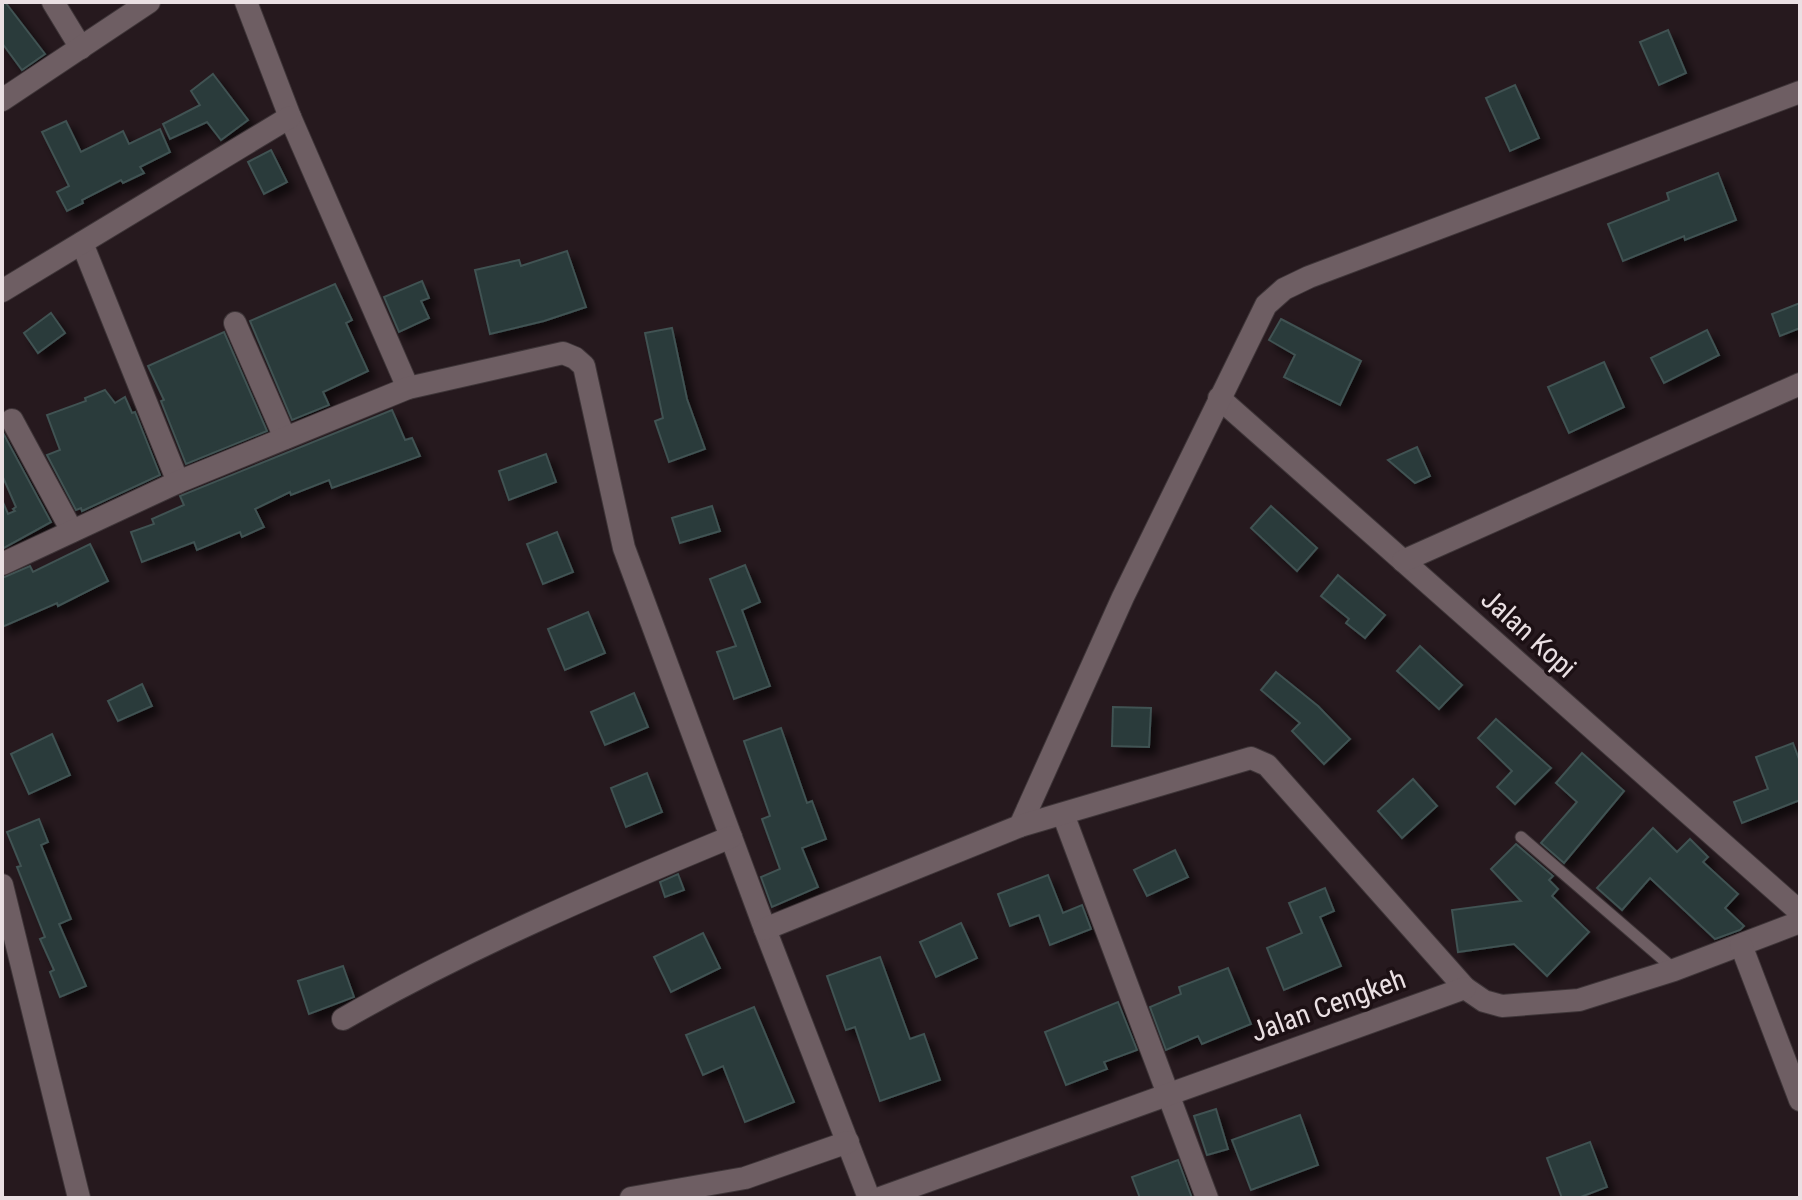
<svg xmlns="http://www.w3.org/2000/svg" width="1802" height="1200" font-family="'Roboto Condensed',sans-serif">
<defs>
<filter id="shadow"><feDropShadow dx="7" dy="7" stdDeviation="4" flood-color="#0009"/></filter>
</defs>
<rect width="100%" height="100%" fill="#26191e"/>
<!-- building -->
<g fill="#293a3a" stroke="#405252" stroke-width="2" filter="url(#shadow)">
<polygon points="2,2 5,2 45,54 22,70 2,43"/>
<polygon points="1668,30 1686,73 1659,85 1640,42"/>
<polygon points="213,74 248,120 221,140 207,122 170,139 163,124 200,105 191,91"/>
<polygon points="1515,85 1539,138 1510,151 1486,98"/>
<polygon points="66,121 81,152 123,131 129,144 160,129 170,152 140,167 144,173 123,183 121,180 82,200 83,203 67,211 57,192 69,186 42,132"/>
<polygon points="271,150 287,182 264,194 248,162"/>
<polygon points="1718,173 1736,220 1685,240 1684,236 1623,261 1608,224 1669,200 1667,193"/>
<polygon points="567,251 586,307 544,321 490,334 475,270 519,260 521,266"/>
<polygon points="422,281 429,298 421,301 429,318 399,332 384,297"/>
<polygon points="335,284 352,320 346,323 368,371 323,392 329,405 292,420 250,321"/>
<polygon points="1800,303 1800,328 1780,336 1772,314"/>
<polygon points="51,313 65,333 38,353 24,333"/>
<polygon points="1281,319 1361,361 1340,405 1284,377 1295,355 1269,340"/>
<polygon points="672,328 687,399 705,449 669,462 655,421 663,418 645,333"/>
<polygon points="1707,330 1719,355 1664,383 1651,358"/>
<polygon points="224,332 267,431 186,464 161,401 164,400 148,366"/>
<polygon points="1604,362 1624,407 1569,433 1548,387"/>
<polygon points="105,390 115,403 125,397 132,413 135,412 160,475 82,511 81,508 76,510 47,455 60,450 47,415 86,401 85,398"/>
<polygon points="392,410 405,440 412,438 420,456 332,488 329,480 291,495 290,492 255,509 264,527 242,537 240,532 197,550 194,542 142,562 131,532 154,524 152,519 184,505 180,496"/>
<polygon points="2,431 51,522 2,549 2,500 8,514 15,511 13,509 16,507 2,475"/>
<polygon points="1417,447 1430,476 1415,483 1388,460"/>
<polygon points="546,454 556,482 509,500 499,471"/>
<polygon points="712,506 720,531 680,543 672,518"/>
<polygon points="1271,506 1317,548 1297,571 1251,528"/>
<polygon points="557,532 573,572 543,584 527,544"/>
<polygon points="90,544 108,581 58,606 57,603 2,627 2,578 30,566 33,572"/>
<polygon points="745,565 760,602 742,610 770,686 734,699 717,652 736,646 710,579"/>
<polygon points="1338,575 1385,615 1365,638 1346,623 1349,619 1321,596"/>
<polygon points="588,612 605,653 565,670 548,629"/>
<polygon points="1420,646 1462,685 1439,709 1397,671"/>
<polygon points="1276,672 1318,706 1350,739 1324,764 1292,731 1300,723 1261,690"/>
<polygon points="142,684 152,706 118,721 108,701"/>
<polygon points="634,693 648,727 605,745 591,712"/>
<polygon points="1113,707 1151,708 1149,747 1112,746"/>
<polygon points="1496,719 1551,768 1515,804 1497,787 1512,771 1478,738"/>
<polygon points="781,728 807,803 812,801 826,839 802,848 818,887 772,907 761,877 780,869 762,819 770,816 744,741"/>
<polygon points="52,734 70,775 29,794 11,754"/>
<polygon points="1793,743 1800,762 1800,800 1742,823 1734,802 1768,789 1756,757"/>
<polygon points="1582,753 1624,791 1564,863 1541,843 1577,802 1556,783"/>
<polygon points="647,773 662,812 626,827 611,788"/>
<polygon points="1413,779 1437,806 1402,838 1378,811"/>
<polygon points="39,819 48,842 41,845 71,919 59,924 86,986 60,997 50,972 54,970 40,939 45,937 17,867 21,866 7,832"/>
<polygon points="1653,828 1677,852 1690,839 1708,857 1703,862 1738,894 1725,908 1744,926 1740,930 1715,939 1650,878 1622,910 1597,888"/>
<polygon points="1516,844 1553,876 1549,880 1558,889 1552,896 1589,932 1547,976 1514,944 1458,952 1452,910 1521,901 1491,869"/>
<polygon points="1175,850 1188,877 1147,896 1134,870"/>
<polygon points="678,874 684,890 665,897 660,882"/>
<polygon points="1048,875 1063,913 1082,905 1091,929 1050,945 1039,915 1010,926 998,894"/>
<polygon points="1325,888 1334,911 1320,917 1341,966 1284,990 1267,948 1302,933 1289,903"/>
<polygon points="961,923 977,958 936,977 920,942"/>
<polygon points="703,933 720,968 671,992 654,957"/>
<polygon points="880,957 910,1039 924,1034 940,1080 880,1101 855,1027 846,1030 827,976"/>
<polygon points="343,966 354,997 309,1014 298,981"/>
<polygon points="1228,968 1251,1024 1202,1044 1198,1036 1166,1050 1150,1007 1181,994 1179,987"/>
<polygon points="1118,1002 1137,1050 1104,1062 1107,1069 1066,1085 1045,1032"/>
<polygon points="754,1007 794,1102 745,1122 723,1066 703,1075 686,1035"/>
<polygon points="1216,1109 1228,1149 1207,1155 1194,1116"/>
<polygon points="1300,1115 1318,1165 1251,1190 1232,1140"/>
<polygon points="1590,1142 1607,1187 1578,1198 1562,1198 1547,1158"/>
<polygon points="1178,1160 1192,1198 1140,1198 1132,1177"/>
</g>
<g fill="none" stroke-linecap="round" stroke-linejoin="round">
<defs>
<polyline id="lane" points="1521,837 1674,969"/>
<g id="street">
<polyline points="53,2 81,48"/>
<polyline points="246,2 290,117 408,388"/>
<polyline points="2,100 149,2"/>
<polyline points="82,243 178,482"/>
<polyline points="2,291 290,117"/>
<polyline points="235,323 285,438"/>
<polyline points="1219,398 1800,912"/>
<polyline points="12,420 72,531"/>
<polyline points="1403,561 1800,384"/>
<polyline points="2,564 178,482 408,388 563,353 575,358 584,366 624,548 765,929 869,1198"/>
<polyline points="1063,814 1207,1198"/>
<polyline points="1020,826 1123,597 1266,305 1284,289 1309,277 1800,92"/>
<polyline points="2,885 79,1198"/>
<polyline points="765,929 1020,826 1251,758 1267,765 1465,988 1484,1001 1502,1006 1579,1000 1674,970 1800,922"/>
<polyline points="1741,945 1800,1100"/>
<path d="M343,1019C467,948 598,892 731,837"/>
<polyline points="631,1198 745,1178 848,1142"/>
<polyline points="880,1198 1465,988"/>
</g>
</defs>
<!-- lane casing -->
<use href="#lane" stroke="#3e3538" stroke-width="13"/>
<!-- street casing -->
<use href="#street" stroke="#3e3538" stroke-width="24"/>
<!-- lane -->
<use href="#lane" stroke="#6e5e63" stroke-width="11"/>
<!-- street -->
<use href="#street" stroke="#6e5e63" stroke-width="22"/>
</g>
<g text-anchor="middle" stroke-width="7" stroke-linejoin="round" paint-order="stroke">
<!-- street labels -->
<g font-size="28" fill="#eae0e3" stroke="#1c1014">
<text transform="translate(1529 633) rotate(42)" y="10">Jalan Kopi</text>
<text transform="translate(1328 1005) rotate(-20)" y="10">Jalan Cengkeh</text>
</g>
</g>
<!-- border -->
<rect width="1802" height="1200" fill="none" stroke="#eae0e3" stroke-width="8"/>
</svg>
